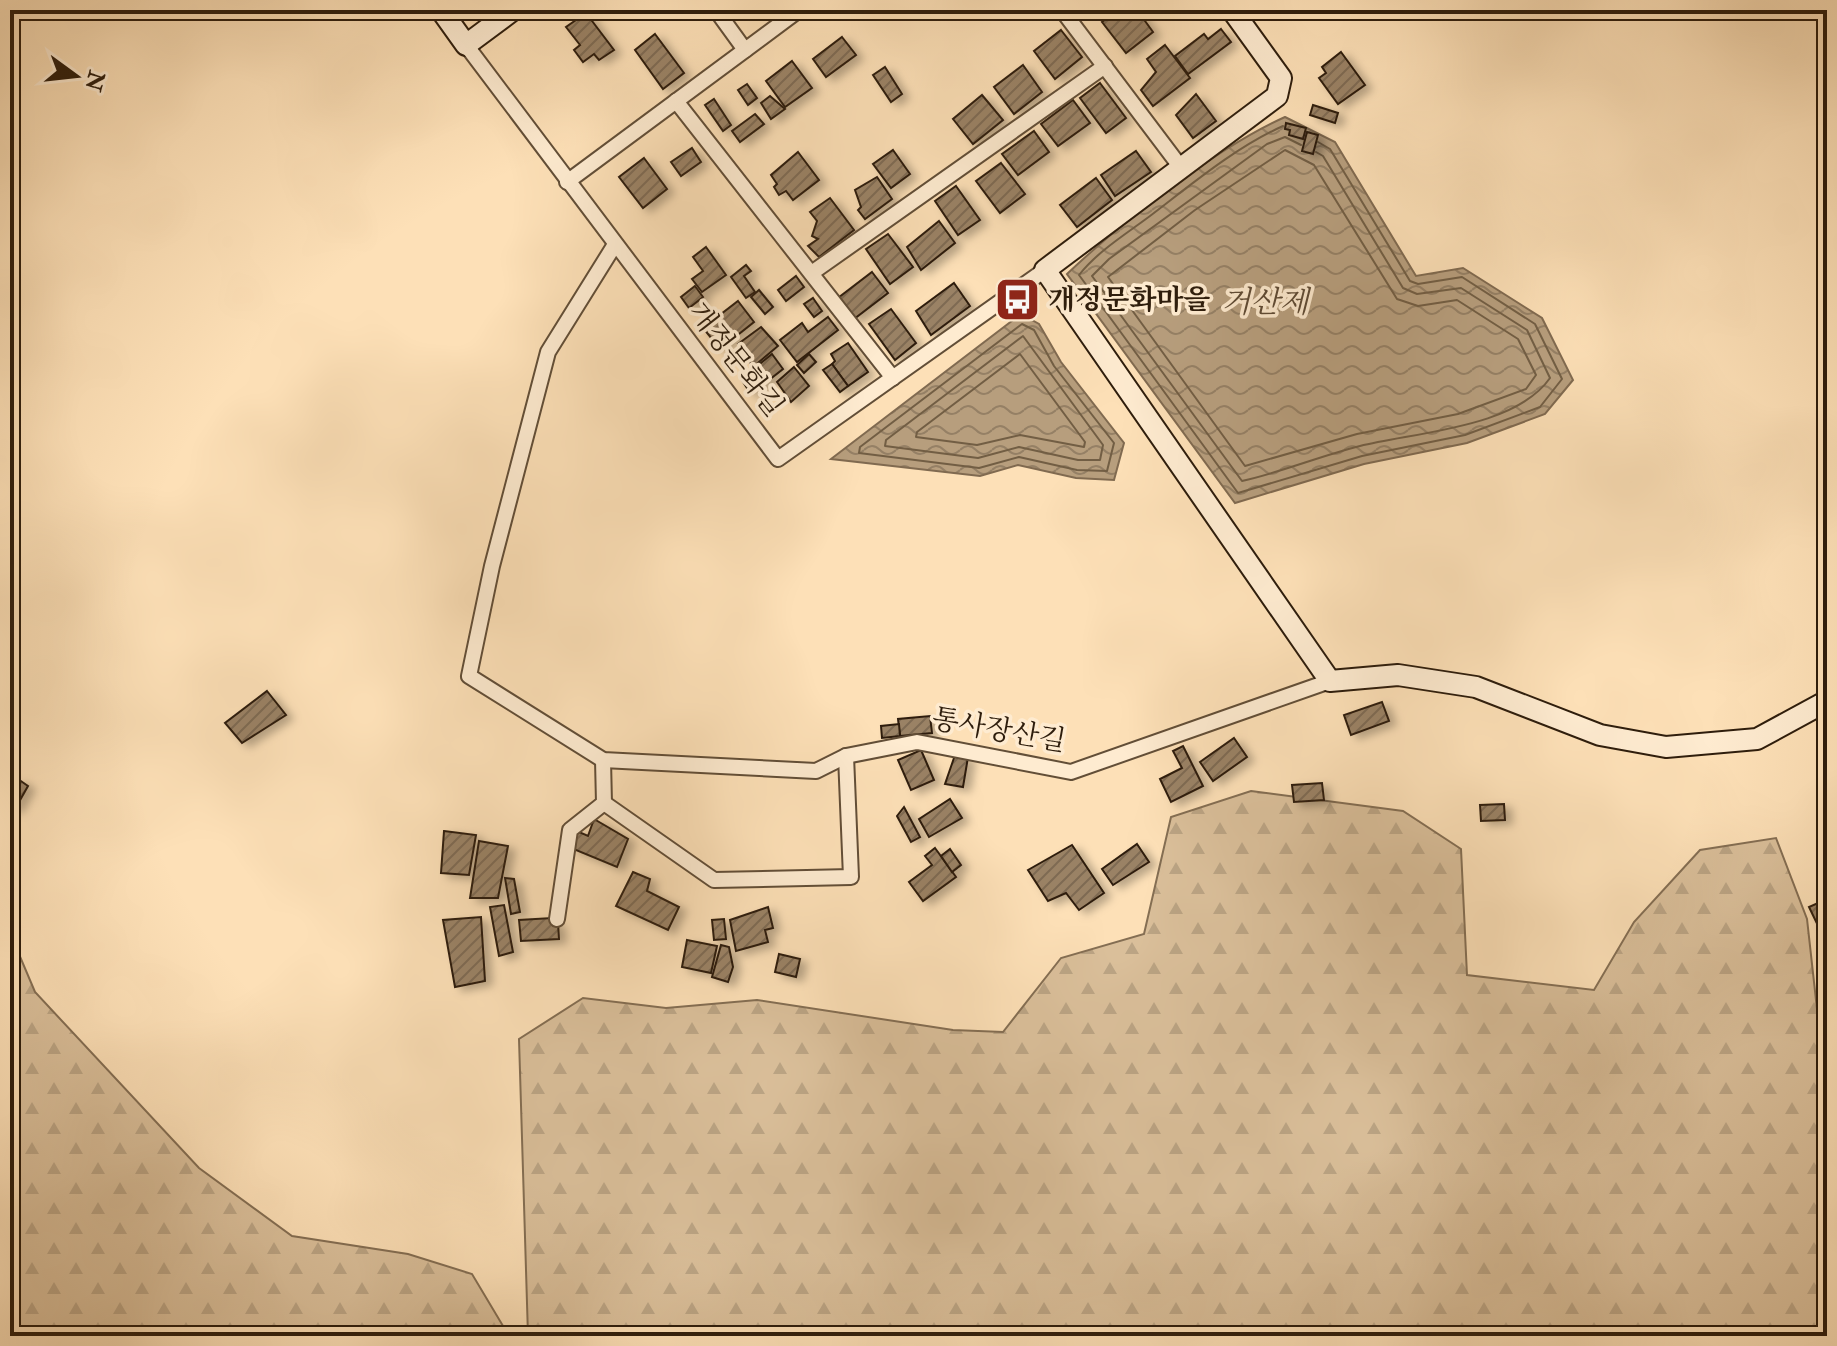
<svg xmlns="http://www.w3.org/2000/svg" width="1837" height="1346" font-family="'IM FELL Double Pica','Noto Serif KR',serif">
<defs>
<pattern id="forest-firs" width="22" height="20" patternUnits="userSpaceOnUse" patternTransform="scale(2)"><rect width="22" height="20" fill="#dabf9a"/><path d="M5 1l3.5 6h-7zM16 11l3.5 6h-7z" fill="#bba484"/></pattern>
<pattern id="water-waves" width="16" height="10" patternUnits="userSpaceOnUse" patternTransform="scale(2)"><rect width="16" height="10" fill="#b79e7d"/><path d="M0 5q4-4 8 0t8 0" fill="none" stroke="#958065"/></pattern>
<pattern id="building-hatch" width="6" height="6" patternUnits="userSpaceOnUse" patternTransform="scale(2)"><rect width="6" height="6" fill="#9a8265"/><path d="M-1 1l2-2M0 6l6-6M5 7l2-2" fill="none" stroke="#7e6a52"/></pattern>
<filter id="shadow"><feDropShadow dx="7" dy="4" stdDeviation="4" flood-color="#0004"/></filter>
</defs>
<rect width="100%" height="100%" fill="#fde0b7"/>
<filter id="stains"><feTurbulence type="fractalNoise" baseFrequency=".0025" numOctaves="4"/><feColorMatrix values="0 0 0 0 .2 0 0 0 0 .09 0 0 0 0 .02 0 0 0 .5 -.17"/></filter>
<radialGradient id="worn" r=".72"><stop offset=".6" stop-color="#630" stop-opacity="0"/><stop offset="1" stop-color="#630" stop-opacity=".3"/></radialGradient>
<!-- forest -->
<g fill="url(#forest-firs)" stroke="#846e53" stroke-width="2">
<polygon points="1251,791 1403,811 1461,849 1467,975 1594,990 1634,922 1700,850 1776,838 1807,919 1817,1009 1827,1009 1827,1336 528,1336 519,1039 583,998 666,1008 757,1000 953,1030 1003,1032 1061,958 1144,934 1171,817"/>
<polygon points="10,933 35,992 199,1168 292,1236 408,1254 472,1274 509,1336 10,1336"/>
</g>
<!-- water -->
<g fill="url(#water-waves)" stroke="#806a50" stroke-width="2">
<path d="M1285,117L1335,142L1416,276L1463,268L1542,318L1573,380L1545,414L1467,443L1364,464L1235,503L1067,274C1123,221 1216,148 1285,117Z"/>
<polygon points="1021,314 1039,324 1061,362 1124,443 1114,480 1076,478 1018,465 980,476 831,459"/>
</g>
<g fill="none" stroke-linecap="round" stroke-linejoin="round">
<!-- shore -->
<g stroke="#725e44" stroke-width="2">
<path d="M1283,126C1236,147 1192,184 1150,216C1126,234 1098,251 1079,275L1238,493L1362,456L1465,435L1540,407L1562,379L1535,324L1462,277L1418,284L1410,281L1330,149L1318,142"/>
<path d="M1301,145L1285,137L1267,144L1109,259L1092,276L1242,481C1282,472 1320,456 1360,446C1416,432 1515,428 1550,378L1527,330L1461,288L1417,294L1403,288L1323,156L1316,152"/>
<polygon points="1285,150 1314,165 1397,299 1418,306 1457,300 1518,339 1536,375 1526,389 1458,414 1357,434 1245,466 1108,277 1195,210"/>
<polygon points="1022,324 1034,330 1054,366 1114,443 1107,471 1077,470 1019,457 979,468 859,453 860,447"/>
<polygon points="1023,336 1103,445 1100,460 1078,460 1019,447 978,458 885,446 886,440"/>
<polygon points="1020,354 1085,442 1084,447 1020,435 977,445 916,437 917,432"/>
</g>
</g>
<!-- building -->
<g fill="url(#building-hatch)" stroke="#2e1d0c" stroke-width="2" filter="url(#shadow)">
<polygon points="1118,10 1137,10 1153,32 1126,53 1102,22"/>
<polygon points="586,13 614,50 599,60 594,54 583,62 574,50 580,45 566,27"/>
<polygon points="1221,29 1231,42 1188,74 1175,56 1204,34 1208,39"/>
<polygon points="1061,30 1082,57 1055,79 1034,51"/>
<polygon points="655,34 684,73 663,89 635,50"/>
<polygon points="842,37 856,55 826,77 813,59"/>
<polygon points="1165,45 1190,78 1153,106 1141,90 1156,72 1147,59"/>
<polygon points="1341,52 1365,85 1338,104 1319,78 1326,73 1322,67"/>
<polygon points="792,61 812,88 785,107 766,81"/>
<polygon points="1023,65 1042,92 1014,114 994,87"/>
<polygon points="885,67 902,94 891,102 873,75"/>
<polygon points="1100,83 1126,118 1106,133 1080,98"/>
<polygon points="747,84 757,98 748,105 738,90"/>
<polygon points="1196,94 1216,121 1193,138 1176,115"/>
<polygon points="982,95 1003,120 973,144 953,119"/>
<polygon points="770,96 785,109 771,119 761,103"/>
<polygon points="714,99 731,125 723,131 705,105"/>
<polygon points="1073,100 1090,123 1058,146 1041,124"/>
<polygon points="1313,105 1338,113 1335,123 1310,115"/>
<polygon points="755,114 764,124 740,142 732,131"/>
<polygon points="1286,123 1306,128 1303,139 1289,135 1290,130 1285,129"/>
<polygon points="1034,131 1049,152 1018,175 1002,154"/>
<polygon points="1307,132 1318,135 1313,154 1302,151"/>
<polygon points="692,148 701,162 681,176 671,162"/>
<polygon points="893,150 910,174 891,188 873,164"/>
<polygon points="1136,151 1151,172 1115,196 1101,175"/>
<polygon points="798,152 819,180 793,200 786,191 779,195 774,187 777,184 771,175"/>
<polygon points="644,158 667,189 643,208 619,177"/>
<polygon points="1001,163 1025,194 1000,213 976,181"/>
<polygon points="877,177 892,199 865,219 858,210 861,207 855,190"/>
<polygon points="1096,178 1112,200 1077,227 1060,205"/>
<polygon points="956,186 980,220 958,235 935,201"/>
<polygon points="830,198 854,230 819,257 808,246 818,239 812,236 817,221 810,212"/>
<polygon points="939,221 955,243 921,270 907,247"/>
<polygon points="888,234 913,267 890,284 866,249"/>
<polygon points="706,247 726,275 702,292 692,279 703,271 693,257"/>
<polygon points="746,265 751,271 744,276 755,292 746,298 731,277"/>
<polygon points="872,272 888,293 854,319 838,298"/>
<polygon points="796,276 804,287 786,301 778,290"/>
<polygon points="954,283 970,306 931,335 916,311"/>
<polygon points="695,286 703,297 689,308 681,297"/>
<polygon points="759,290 773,307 765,314 751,297"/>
<polygon points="813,298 822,311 814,317 804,304"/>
<polygon points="738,301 754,322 720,349 703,328"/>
<polygon points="891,309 916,343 895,360 869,324"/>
<polygon points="828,317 838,330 797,362 780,340 802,323 808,332"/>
<polygon points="761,327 778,346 753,367 738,344"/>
<polygon points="848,343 868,372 848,386 832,364 835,361 831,354"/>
<polygon points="772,354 783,369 751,394 741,379"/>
<polygon points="809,354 816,362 804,373 797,365"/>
<polygon points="832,364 848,386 840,392 823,370"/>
<polygon points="794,367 809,386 791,402 777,382"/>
<polygon points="267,691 286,715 242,743 225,723"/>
<polygon points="1382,702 1389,721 1351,735 1344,715"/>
<polygon points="930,716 932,733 900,736 898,719"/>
<polygon points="899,724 900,736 882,738 881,726"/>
<polygon points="1234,738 1247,757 1213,781 1200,762"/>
<polygon points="1183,746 1203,786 1171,802 1160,779 1182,768 1173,751"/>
<polygon points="921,750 934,780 911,790 898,760"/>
<polygon points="955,755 968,757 963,787 945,784"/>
<polygon points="18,779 28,786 15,809 10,806 10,793"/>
<polygon points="1322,783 1324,800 1294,802 1292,785"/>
<polygon points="950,799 962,818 929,837 919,819"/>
<polygon points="1504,804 1505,820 1481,821 1480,805"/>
<polygon points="904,807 920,837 911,842 897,816"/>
<polygon points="594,819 628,839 617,867 571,848 577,831 588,836"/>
<polygon points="444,831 476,835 469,875 441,873"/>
<polygon points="479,841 508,846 498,898 470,898"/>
<polygon points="1137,844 1149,862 1113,885 1102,869"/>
<polygon points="1072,845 1104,893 1079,910 1066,893 1048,901 1028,870"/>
<polygon points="935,848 956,877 923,901 909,882 932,865 925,856"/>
<polygon points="950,849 961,865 952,872 941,856"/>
<polygon points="633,872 650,879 647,891 679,907 668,930 616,906"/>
<polygon points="505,878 514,879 520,912 511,914"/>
<polygon points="1827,899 1827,929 1821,932 1809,907"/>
<polygon points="504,905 513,952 499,956 490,907"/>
<polygon points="768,907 773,928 765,930 768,942 736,951 730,920"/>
<polygon points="481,917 485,981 455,987 443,920"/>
<polygon points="552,918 552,924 558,923 559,939 521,941 519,920"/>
<polygon points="724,919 726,939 714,940 712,920"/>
<polygon points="687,940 717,946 711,973 682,967"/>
<polygon points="721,945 729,947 733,967 728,982 712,977"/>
<polygon points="779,954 800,959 796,977 775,972"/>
</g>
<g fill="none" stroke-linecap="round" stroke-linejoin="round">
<defs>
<g id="street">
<polyline points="716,10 745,50"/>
<polyline points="1062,10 1182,169"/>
<polyline points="466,45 778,459 1045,270"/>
<polyline points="676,101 893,378"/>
<polyline points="567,182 799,10"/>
<polyline points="614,246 548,352 492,566 469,676 603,760 816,771 846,756 917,742 1071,772 1330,681"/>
<polyline points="813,272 1105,66"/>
<polyline points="604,803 714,880 851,877 846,756"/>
<polyline points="557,919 570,830 604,803 603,760"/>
</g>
<g id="secondary">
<polyline points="441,10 466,45 513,10"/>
<polyline points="1232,10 1281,78 1277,96 1045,270 1330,681 1398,675 1476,687 1600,735 1666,747 1757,739 1827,701"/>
</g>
</defs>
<!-- street casing -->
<use href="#street" stroke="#624e37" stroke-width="18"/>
<!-- secondary casing -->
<use href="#secondary" stroke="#2e1d0c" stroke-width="24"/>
<!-- street -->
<use href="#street" stroke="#feebd0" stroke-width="14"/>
<!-- secondary -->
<use href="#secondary" stroke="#feebd0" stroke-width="20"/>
</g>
<!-- icons -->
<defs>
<symbol id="bus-square" viewBox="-11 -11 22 22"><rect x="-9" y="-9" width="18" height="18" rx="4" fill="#8f2418" stroke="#feebd0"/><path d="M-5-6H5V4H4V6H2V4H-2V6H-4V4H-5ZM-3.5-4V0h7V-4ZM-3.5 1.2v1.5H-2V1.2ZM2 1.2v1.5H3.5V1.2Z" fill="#fff"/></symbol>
</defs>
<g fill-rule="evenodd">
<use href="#bus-square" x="992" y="274" width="51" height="51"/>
</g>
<g text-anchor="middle" stroke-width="7" stroke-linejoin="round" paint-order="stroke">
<!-- poi labels -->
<g font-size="28" font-weight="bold" fill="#2e1d0c" stroke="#feebd0" text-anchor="start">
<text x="1048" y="309">개정문화마을</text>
</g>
<!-- street labels -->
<g font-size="28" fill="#2e1d0c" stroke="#feebd0">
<text transform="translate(737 359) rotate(52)" y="10">개정문화길</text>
<text transform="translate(999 729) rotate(10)" y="10">통사장산길</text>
</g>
<!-- water labels -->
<g font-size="30" font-style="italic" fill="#5e4a34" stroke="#feebd0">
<text x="1265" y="312">거산제</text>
</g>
</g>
<!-- margin -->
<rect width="1837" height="1346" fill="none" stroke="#fde0b7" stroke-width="40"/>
<rect x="12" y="12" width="1813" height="1322" fill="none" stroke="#2e1d0c" stroke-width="4"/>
<rect x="20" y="20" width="1797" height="1306" fill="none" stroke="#2e1d0c" stroke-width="2"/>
<!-- north arrow -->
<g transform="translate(76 76) rotate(105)" stroke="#feebd0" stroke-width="6" paint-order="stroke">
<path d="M0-6L14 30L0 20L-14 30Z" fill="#2e1d0c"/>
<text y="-12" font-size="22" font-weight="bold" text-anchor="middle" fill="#2e1d0c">N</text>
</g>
<rect width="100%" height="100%" filter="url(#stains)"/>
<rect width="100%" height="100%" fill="url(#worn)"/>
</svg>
